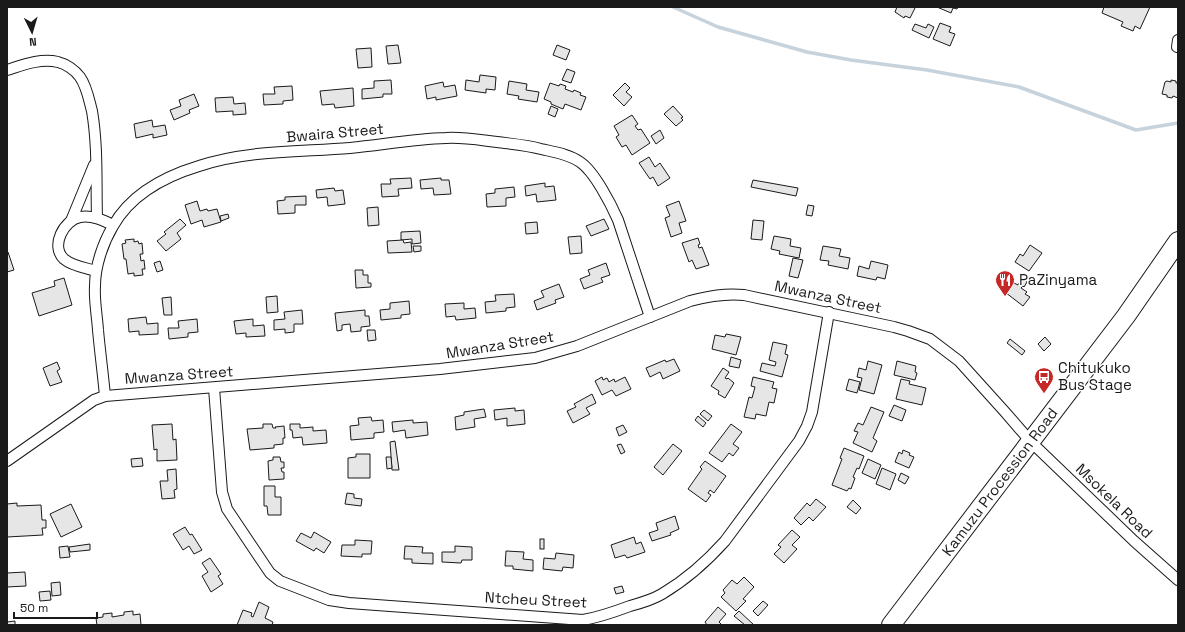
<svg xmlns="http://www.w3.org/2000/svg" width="1185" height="632" font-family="'Space Grotesk',sans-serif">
<rect width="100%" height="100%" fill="#fff"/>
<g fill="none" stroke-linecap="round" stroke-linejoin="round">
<!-- stream -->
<polyline stroke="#c6d2dc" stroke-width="3.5" points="673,7 718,27 807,52 851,60 927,70 1019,87 1136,130 1178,123"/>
</g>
<!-- building -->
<g fill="#e6e6e6" stroke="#1a1a1a">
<polygon points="897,7 913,7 915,8 910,18 905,16 904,18 895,12"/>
<polygon points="937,7 958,7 957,9 953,8 951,13"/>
<polygon points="1104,7 1150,7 1140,29 1135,26 1133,31 1121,26 1123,22 1102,13"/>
<polygon points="940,23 951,27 949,32 955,34 950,46 933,39"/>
<polygon points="915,24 926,28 928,24 934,27 929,38 912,30"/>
<polygon points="398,45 401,63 388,64 386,46"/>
<polygon points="557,45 570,50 566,60 553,55"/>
<polygon points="371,48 372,67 358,68 356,49"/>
<polygon points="567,69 575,72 571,83 562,80"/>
<polygon points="480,75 496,77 495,90 486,89 486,93 465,90 466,80 479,82"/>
<polygon points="391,80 392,94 383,94 383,97 362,99 362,89 374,88 374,81"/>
<polygon points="1171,80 1176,81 1176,83 1178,83 1178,99 1178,98 1173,96 1172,98 1167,97 1167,95 1162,94 1165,82 1167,81 1171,82"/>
<polygon points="509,81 527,84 526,90 539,92 537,102 518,99 519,96 507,94"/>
<polygon points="443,82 444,87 455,85 457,96 436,100 436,97 427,99 425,86"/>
<polygon points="550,83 559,86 560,84 566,86 565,89 573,92 574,90 581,93 580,95 586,97 581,110 565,104 563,109 551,104 551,102 544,99"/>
<polygon points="625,83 630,88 626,92 632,97 624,106 613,95"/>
<polygon points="292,86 293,100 283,101 283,104 264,105 263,94 275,94 274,87"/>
<polygon points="353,88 354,106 335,108 334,104 322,105 320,91"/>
<polygon points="194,94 199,106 189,110 190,113 174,120 170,110 181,106 179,100"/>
<polygon points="233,97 234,104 245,103 246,114 233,115 233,111 216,112 215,98"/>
<polygon points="551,106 558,109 555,117 548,114"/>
<polygon points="673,106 683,117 681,118 683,120 676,126 664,114"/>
<polygon points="632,115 638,124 635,126 638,130 641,129 650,143 632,155 626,145 622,147 616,137 619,135 614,126"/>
<polygon points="152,120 153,127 165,125 167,135 153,138 153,134 136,138 134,124"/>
<polygon points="660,130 664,138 656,144 651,136"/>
<polygon points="649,157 655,167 660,163 670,178 658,186 653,177 650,179 639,163"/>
<polygon points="411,178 412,188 398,189 399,196 382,197 381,184 391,184 390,179"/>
<polygon points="441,178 441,180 449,180 451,194 434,195 433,188 421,189 420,180"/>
<polygon points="753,180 798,188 796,196 751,187"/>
<polygon points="545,183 545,187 554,186 556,200 537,202 536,194 526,196 525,186"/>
<polygon points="514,187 515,197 506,198 506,206 487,207 486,194 495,193 495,189"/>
<polygon points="334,188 335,191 343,190 345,204 328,206 327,197 317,198 316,190"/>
<polygon points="306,196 306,205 295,205 295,213 278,214 277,201 285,200 285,197"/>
<polygon points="197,201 200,211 207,209 208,211 217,209 221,222 204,227 202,220 191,224 185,205"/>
<polygon points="679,201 686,221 679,223 682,233 671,237 665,218 670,216 666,206"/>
<polygon points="808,205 814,206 812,216 806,215"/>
<polygon points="378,207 379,225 368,226 367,208"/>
<polygon points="228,214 229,218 221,221 220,216"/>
<polygon points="180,219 186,225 177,233 181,239 166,251 157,241 166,234 164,232"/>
<polygon points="604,219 609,229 591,236 586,226"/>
<polygon points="753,220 764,221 762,240 751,239"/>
<polygon points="537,222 538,233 526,234 525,223"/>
<polygon points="420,231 421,243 412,244 412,239 401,240 401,232"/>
<polygon points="581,236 582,253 570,254 568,237"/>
<polygon points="774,236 791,239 790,246 801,248 799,258 779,254 780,251 771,249"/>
<polygon points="698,238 700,244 698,245 699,248 702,247 709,265 696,269 692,260 689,262 682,243"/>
<polygon points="134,239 134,242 138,241 139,244 142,243 143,254 140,254 141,261 144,260 145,269 142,269 143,275 134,276 134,273 128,274 126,259 124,259 122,244 126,243 125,240"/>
<polygon points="403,240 404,243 411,242 412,252 388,253 387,241"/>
<polygon points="1030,245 1042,253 1029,271 1015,262 1020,254 1023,256"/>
<polygon points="413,246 421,246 421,251 414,252"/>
<polygon points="823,246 841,249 839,256 850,258 848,269 828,265 829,261 820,260"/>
<polygon points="7,252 8,252 14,270 7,272"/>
<polygon points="793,258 803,260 798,278 789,276"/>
<polygon points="160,261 163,270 157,272 154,263"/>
<polygon points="871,261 888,265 885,279 877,277 876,280 857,276 859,266 869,269"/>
<polygon points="606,263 610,275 601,278 603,282 584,289 580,279 590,275 588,270"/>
<polygon points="355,270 363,270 363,275 368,275 368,283 371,283 371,287 356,288"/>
<polygon points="64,278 72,305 39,316 32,293 55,286 54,281"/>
<polygon points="1022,278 1027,282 1024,287 1023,286 1021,288 1027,292 1025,294 1030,297 1023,306 1001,289 1008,281 1013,285 1014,283 1018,285"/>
<polygon points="559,284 564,297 555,300 556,303 537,310 534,301 544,297 541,291"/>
<polygon points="514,294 515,307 506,308 506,311 486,313 485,302 496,301 495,295"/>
<polygon points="277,296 278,312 267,313 266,297"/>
<polygon points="171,297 172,315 164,315 162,298"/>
<polygon points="409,301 410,314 401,315 401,318 381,320 380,310 390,309 390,303"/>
<polygon points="464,303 464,309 475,308 476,318 456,320 455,316 446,317 445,304"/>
<polygon points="302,310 303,324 294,324 294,332 285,333 285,329 274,330 274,320 285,319 284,312"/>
<polygon points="365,310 365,316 369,316 370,326 361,327 361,331 351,332 350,324 342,325 342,330 337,331 335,313"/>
<polygon points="146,317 147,324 158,323 158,334 139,335 139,331 129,332 128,319"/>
<polygon points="197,319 198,332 188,333 188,337 169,339 168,328 179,328 178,321"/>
<polygon points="253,319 253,326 264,325 265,336 246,337 246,333 236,334 234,321"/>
<polygon points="367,330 375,330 376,340 368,341"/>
<polygon points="726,334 741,337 736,355 712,349 715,335 725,337"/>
<polygon points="1045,337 1051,344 1044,351 1038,344"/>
<polygon points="1010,339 1025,351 1022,355 1007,343"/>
<polygon points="773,342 787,345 785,354 788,355 782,377 760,371 762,363 775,366 776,362 769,360"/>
<polygon points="731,357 741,360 739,368 729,366"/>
<polygon points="674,359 680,371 663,379 660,372 650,377 646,368 665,360 666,362"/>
<polygon points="868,361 882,365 874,394 859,390 862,378 857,377 859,368 866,370"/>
<polygon points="897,361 916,366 915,372 917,373 915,380 894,375"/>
<polygon points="57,362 60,369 57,371 62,382 50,386 43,368"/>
<polygon points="723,368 729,372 725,378 727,379 728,378 734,383 725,398 718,394 719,391 711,386"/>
<polygon points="602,377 603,380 607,378 609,382 614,379 615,382 625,377 631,389 616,396 612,390 602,395 595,381"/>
<polygon points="753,377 774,382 772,388 777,389 774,403 769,402 766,416 756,414 755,419 744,417 749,397 752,398 755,387 751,386"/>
<polygon points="849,379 860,382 857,393 846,390"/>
<polygon points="901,379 910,381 909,384 926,388 922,405 896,399"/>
<polygon points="592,394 596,403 586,408 590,414 573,423 567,411 576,407 574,404"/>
<polygon points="894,405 906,410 902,421 889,416"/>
<polygon points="871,407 884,412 873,438 877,441 872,452 853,443 858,432 854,431 858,423 863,425"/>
<polygon points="515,408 515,411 524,410 525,424 507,426 507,418 495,420 494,410"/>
<polygon points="484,409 486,417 474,419 475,427 456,430 455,417 464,415 464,412"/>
<polygon points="704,410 712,416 708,421 700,414"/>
<polygon points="698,416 706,423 703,427 695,420"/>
<polygon points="371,417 372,421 383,420 384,432 374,433 374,438 351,440 350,426 359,425 358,418"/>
<polygon points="413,420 413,423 427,422 428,435 406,438 405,430 393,432 392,422"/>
<polygon points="172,424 173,440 176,439 177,460 157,461 157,449 154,450 152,425"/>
<polygon points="263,424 272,424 273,428 276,428 275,427 284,426 285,438 283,438 283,444 274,445 274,448 250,450 247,429 263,428"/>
<polygon points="290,424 300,424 300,428 313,427 313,431 326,430 327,443 303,445 302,437 293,438 292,430 290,430"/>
<polygon points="731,424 742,432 733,444 739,448 733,456 729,453 722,462 709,453"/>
<polygon points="623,425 627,432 619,436 616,428"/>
<polygon points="395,441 399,470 392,470 390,442"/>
<polygon points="621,444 625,452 621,454 617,445"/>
<polygon points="673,444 682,451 663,475 654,467"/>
<polygon points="844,448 864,456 859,469 857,468 853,477 855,478 851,489 849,488 847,491 832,485 842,459 840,458"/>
<polygon points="903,450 910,453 909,455 914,457 909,468 895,462 899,452 902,454"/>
<polygon points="356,454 370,454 370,478 348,478 348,458 356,457"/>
<polygon points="273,457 280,457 281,462 284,462 284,468 281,468 282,472 284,472 284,479 269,480 268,461 273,460"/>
<polygon points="386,457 391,457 392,468 387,469"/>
<polygon points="142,458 143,466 132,467 131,459"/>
<polygon points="868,459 881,465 875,479 862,473"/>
<polygon points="705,461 726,476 714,493 710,490 708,493 711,495 706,502 688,489 702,469 700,467"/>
<polygon points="882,468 896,474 890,490 876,484"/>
<polygon points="176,469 177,489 174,490 175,498 162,499 160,481 168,481 167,470"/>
<polygon points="901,473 909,477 905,484 898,480"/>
<polygon points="264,486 275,486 275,497 281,497 281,515 268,515 267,506 264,506"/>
<polygon points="347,493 354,494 354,498 362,499 361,506 345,504"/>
<polygon points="816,499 826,507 813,521 809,517 801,525 794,518 807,503 810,506"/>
<polygon points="853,500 861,508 856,514 847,507"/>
<polygon points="17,503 17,506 41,505 42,520 46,520 46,528 42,528 43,535 7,537 7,504"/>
<polygon points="71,504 82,527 61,537 50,514"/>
<polygon points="675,516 679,529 670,533 671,535 652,541 649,533 658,530 656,523"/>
<polygon points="185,527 190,535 192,534 202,550 194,554 189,546 183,550 173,534"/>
<polygon points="792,530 800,537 792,545 797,549 784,563 774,554 781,547 778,545"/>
<polygon points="314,532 331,542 324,553 316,548 314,551 296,541 301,533 311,538"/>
<polygon points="634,537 636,544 641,542 645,552 627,558 625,555 615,558 611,545"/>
<rect x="540" y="539" width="4" height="10"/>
<polygon points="355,540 372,541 371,554 362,554 362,557 341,556 342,545 355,545"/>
<polygon points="90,544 90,550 70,552 69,547"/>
<polygon points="68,546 70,557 60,558 59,547"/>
<polygon points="405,546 423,547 422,553 433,553 433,564 412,563 412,559 404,559"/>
<polygon points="455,546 472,547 472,560 462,560 461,563 442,562 442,552 455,552"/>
<polygon points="506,551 524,552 523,559 533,560 533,571 513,569 513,566 505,566"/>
<polygon points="556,553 574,555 573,568 563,567 562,571 543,569 544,558 555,559"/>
<polygon points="210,558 221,574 218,576 223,584 211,592 202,576 208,572 202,563"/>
<polygon points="25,572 26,586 7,587 7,573"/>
<polygon points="744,577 754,587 743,599 746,601 736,611 721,597 725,593 723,590 732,580 737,584"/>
<polygon points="60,582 61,595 52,596 51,583"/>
<polygon points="622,586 624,592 616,594 614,588"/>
<polygon points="50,591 51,600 40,601 39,592"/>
<polygon points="763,601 768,605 758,616 753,611"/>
<polygon points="259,602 269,607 265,618 273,622 272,625 237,625 243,610 252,613 251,616 253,617"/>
<polygon points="718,607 726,614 719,622 722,625 707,625 705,622"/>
<polygon points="133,611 133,615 140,614 141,625 97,625 96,618 103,617 103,614 112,613 112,617 124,615 124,612"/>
<polygon points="739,611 754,625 745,625 734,616"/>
<polygon points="15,621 15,625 7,625 7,622"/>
</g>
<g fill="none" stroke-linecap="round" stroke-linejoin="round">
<defs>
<g id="street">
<polyline points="1177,47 1178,40"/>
<path d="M7,70C23,65 40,58 58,62C66,64 75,70 80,77C87,87 89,100 92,111C98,147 96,182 97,218"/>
<polyline points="71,221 94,165"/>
<path d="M96,271C86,268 72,266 64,259C50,246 64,220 80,217C92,215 103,220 113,225"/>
<path d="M214,388L222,492L227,509L270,573L280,581L329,600L349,603L583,620C600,617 614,612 630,606C641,603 652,600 662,594C684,581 708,560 725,541L799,441L807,426L812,412L829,312"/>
<path d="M105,396C103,374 100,352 98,330C97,315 94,300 95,286C95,266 103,243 113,226C131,194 166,176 199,166C247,150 300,152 350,148C382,145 413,139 446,138C463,137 480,140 497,142C512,144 527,145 541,149C554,152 569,154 580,162C594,171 611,204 618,220L650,317"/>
<path d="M7,461L94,400L105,396L440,369L535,358L577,346L690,301C709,296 725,293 744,295L894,327L908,331L930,339L959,361L1005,412L1031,442L1134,541L1178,580"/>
</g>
<polyline id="highway" points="891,625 1126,316 1178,241"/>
</defs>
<!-- street casing -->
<use href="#street" stroke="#1a1a1a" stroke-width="12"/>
<!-- highway casing -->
<use href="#highway" stroke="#1a1a1a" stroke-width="20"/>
<!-- street -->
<use href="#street" stroke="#fff" stroke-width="10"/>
<!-- highway -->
<use href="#highway" stroke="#fff" stroke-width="18"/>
</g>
<!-- icons -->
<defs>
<symbol id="restaurant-pin" viewBox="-11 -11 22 30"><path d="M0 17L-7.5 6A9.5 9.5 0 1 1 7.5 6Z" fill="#c62828" stroke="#fff"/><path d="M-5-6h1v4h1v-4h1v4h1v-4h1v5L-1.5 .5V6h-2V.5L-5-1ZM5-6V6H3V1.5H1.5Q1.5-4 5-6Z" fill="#fff"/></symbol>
<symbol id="bus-pin" viewBox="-11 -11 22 30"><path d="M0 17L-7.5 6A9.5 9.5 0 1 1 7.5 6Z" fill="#c62828" stroke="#fff"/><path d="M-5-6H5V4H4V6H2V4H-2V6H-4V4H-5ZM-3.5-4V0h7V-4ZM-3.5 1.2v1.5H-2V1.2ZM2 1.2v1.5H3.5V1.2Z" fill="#fff"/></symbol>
</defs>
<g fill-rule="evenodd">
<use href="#restaurant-pin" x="994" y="269" width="22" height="30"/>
<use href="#bus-pin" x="1033" y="366" width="22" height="30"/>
</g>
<g text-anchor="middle" stroke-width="3" stroke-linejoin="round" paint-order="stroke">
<!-- street labels -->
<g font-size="15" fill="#1a1a1a" stroke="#fff">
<text transform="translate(335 133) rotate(-5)" y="5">Bwaira Street</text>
<text transform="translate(828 297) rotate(12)" y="5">Mwanza Street</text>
<text transform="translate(500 345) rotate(-9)" y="5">Mwanza Street</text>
<text transform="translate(179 375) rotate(-4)" y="5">Mwanza Street</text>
<text transform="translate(1000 482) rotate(-53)" y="5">Kamuzu Procession Road</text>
<text transform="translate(1114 501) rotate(44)" y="5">Msokela Road</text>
<text transform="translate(536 600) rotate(3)" y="5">Ntcheu Street</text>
</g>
<!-- poi labels -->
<g font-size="15" fill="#1a1a1a" stroke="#fff" text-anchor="start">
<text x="1019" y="285">PaZinyama</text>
<text x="1058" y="373">Chitukuko<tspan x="1058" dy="17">Bus Stage</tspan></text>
</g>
</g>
<!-- border -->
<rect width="1185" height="632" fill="none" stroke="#1a1a1a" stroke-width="16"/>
<!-- north arrow -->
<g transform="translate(32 32) rotate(175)" stroke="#ffffff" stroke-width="3" paint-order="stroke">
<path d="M0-3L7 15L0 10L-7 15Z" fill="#1a1a1a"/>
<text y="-6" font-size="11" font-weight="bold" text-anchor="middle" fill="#1a1a1a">N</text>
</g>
<!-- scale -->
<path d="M14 612v6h83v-6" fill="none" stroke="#1a1a1a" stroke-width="2"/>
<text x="20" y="612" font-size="12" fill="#1a1a1a" stroke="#ffffff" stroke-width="3" paint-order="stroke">50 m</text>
</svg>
